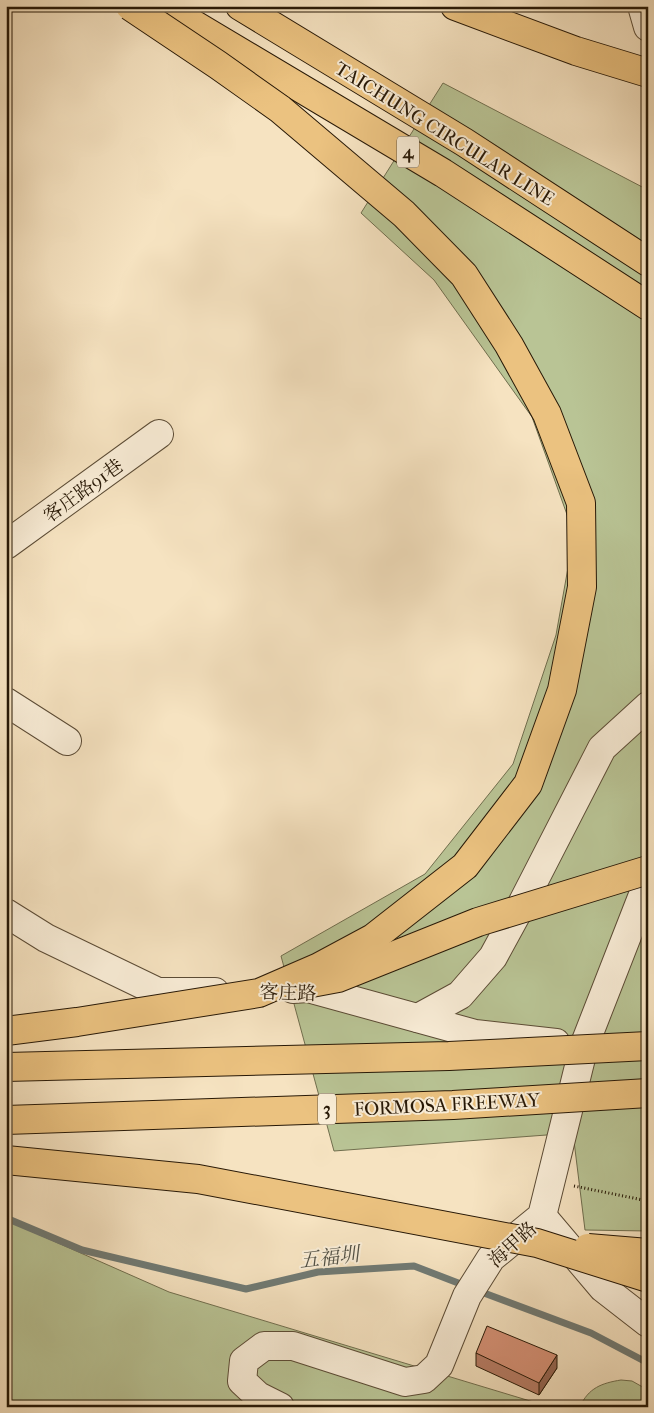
<svg xmlns="http://www.w3.org/2000/svg" width="654" height="1413" font-family="'IM FELL French Canon','Noto Serif TC',serif">
<rect width="100%" height="100%" fill="#f6e3c1"/>
<filter id="stains"><feTurbulence type="fractalNoise" baseFrequency=".004" numOctaves="4"/><feColorMatrix values="0 0 0 0 .2 0 0 0 0 .09 0 0 0 0 .02 0 0 0 .5 -.17"/></filter>
<radialGradient id="worn" r=".72"><stop offset=".6" stop-color="#630" stop-opacity="0"/><stop offset="1" stop-color="#630" stop-opacity=".3"/></radialGradient>
<!-- green -->
<g fill="#b9c495" stroke="#706e4e">
<polygon points="443,83 648,190 648,1231 585,1230 573,1133 334,1151 281,956 425,874 513,764 556,635 574,534 532,417 434,280 361,213"/>
<polygon points="6,1220 169,1292 550,1407 6,1407"/>
<path d="M621,1380L632,1381L648,1390V1407H580C588,1388 602,1383 621,1380Z"/>
</g>
<g fill="none" stroke-linecap="round" stroke-linejoin="round">
<!-- stream -->
<g stroke="#707a74" stroke-width="7">
<polyline points="646,1010 648,1005"/>
<polyline points="6,1218 82,1250 246,1289 318,1272 414,1266 466,1286"/>
<polyline points="476,1290 591,1333 648,1363"/>
</g>
<defs>
<g id="minor">
<polyline points="642,6 648,27"/>
<polyline points="6,545 159,434"/>
<polyline points="6,702 67,741"/>
<polyline points="6,913 46,938 158,992 215,992"/>
<polyline points="293,989 308,988 475,1034 556,1043"/>
<polyline points="418,1018 460,995 493,957 523,902 602,748 648,706"/>
<polyline points="542,1216 603,1288 648,1323"/>
<polyline points="280,1407 258,1396 242,1381 244,1361 264,1346 293,1346 405,1382 424,1379 439,1365 467,1296 491,1258 542,1216 584,1046 648,882"/>
</g>
<g id="highway">
<polyline points="163,6 443,173 648,306"/>
<polyline points="240,6 464,142 648,262"/>
<polyline points="455,6 576,51 648,73"/>
</g>
</defs>
<!-- minor casing -->
<use href="#minor" stroke="#5b4b35" stroke-width="30"/>
<!-- highway casing -->
<use href="#highway" stroke="#271806" stroke-width="30"/>
<!-- path -->
<polyline stroke="#271806" stroke-width="3" stroke-dasharray="1 2.5" stroke-linecap="butt" points="574,1186 648,1201"/>
<!-- minor -->
<use href="#minor" stroke="#f9edd7" stroke-width="28"/>
<!-- highway -->
<use href="#highway" stroke="#ebc280" stroke-width="28"/>
<defs>
<g id="highway-bridge">
<polyline points="306,984 338,978 478,922 648,870"/>
<polyline points="6,1031 77,1022 259,993 319,967 373,938 465,866 528,784 562,690 582,587 581,503 547,414 509,345 464,275 404,214 280,109 218,65 130,6"/>
<polyline points="6,1067 449,1056 648,1046"/>
<polyline points="6,1120 453,1105 648,1093"/>
<polyline points="6,1160 198,1179 537,1243 648,1278"/>
<polyline points="588,1248 648,1253"/>
</g>
</defs>
<!-- highway-bridge casing -->
<use href="#highway-bridge" stroke="#271806" stroke-width="30" stroke-linecap="butt"/>
<!-- highway-bridge -->
<use href="#highway-bridge" stroke="#ebc280" stroke-width="28"/>
</g>
<!-- wall -->
<polygon fill="#b77c65" stroke="#271806" points="476,1353 557,1368 539,1395 476,1366"/>
<!-- shaded-wall -->
<polygon fill="#956552" stroke="#271806" points="557,1355 557,1368 539,1395 539,1383"/>
<!-- building -->
<polygon fill="#d59075" stroke="#271806" points="487,1326 557,1355 539,1383 476,1353"/>
<g text-anchor="middle" stroke-width="4" stroke-linejoin="round" paint-order="stroke">
<!-- shield labels -->
<g fill="#f9edd7" stroke="#665845" stroke-width="1">
<rect x="397" y="136.5" width="22" height="31" rx="4"/>
<rect x="318" y="1093.5" width="18" height="31" rx="4"/>
</g>
<g font-size="18" font-weight="bold" fill="#271806">
<text x="408" y="158">4</text>
<text x="327" y="1115">3</text>
</g>
<!-- street labels -->
<g font-size="19" fill="#271806" stroke="#f9edd7">
<text transform="translate(445 133) rotate(32)" y="7">TAICHUNG CIRCULAR LINE</text>
<text transform="translate(83 490) rotate(-36)" y="7">客庄路91巷</text>
<text transform="translate(288 992) rotate(2)" y="7">客庄路</text>
<text transform="translate(447 1104) rotate(-3)" y="7">FORMOSA FREEWAY</text>
<text transform="translate(512 1244) rotate(-42)" y="7">海甲路</text>
</g>
<!-- water labels -->
<g font-size="20" font-style="italic" fill="#525146" stroke="#f9edd7">
<text transform="translate(329 1257) rotate(-7)" y="7">五福圳</text>
</g>
</g>
<!-- margin -->
<rect width="654" height="1413" fill="none" stroke="#f6e3c1" stroke-width="25"/>
<rect x="8" y="8" width="639" height="1398" fill="none" stroke="#271806" stroke-width="2.5"/>
<rect x="12" y="12" width="629" height="1388" fill="none" stroke="#271806"/>
<rect width="100%" height="100%" filter="url(#stains)"/>
<rect width="100%" height="100%" fill="url(#worn)"/>
</svg>
